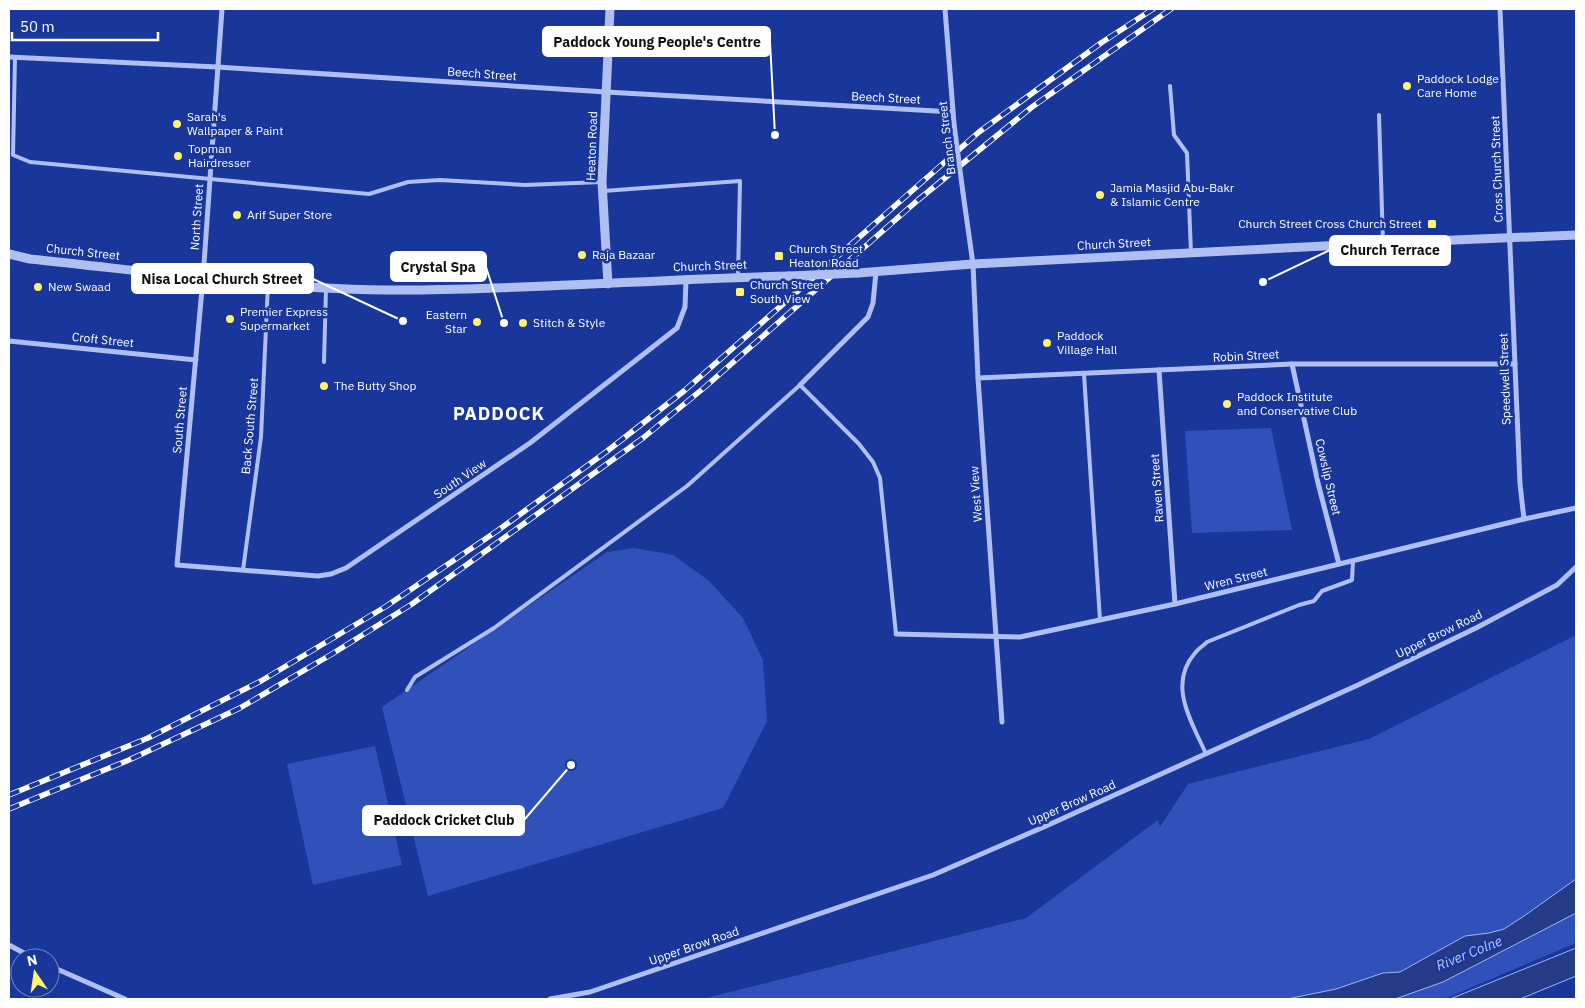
<svg xmlns="http://www.w3.org/2000/svg" width="1585" height="1008" font-family="'IBM Plex Sans',sans-serif">
<rect width="100%" height="100%" fill="#19369a"/>
<!-- green -->
<g fill="#3050ba">
<polygon points="1271,428 1292,530 1192,533 1185,431"/>
<polygon points="635,548 673,555 708,580 743,618 763,660 767,721 723,808 428,896 382,707 607,552"/>
<polygon points="1576,635 1576,943 1444,999 702,999 1026,918 1158,820 1160,827 1188,784 1369,739"/>
<polygon points="375,746 402,865 313,885 287,764"/>
</g>
<!-- water -->
<g fill="#263b87" stroke="#a2b6f3">
<polygon points="1576,879 1576,913 1443,982 1395,999 1287,999 1336,989 1383,973 1400,972 1465,936 1489,933 1504,929 1524,916"/>
<polygon points="1576,948 1576,976 1520,999 1450,999"/>
</g>
<g fill="none" stroke-linecap="round" stroke-linejoin="round">
<!-- service -->
<g stroke="#afbff1" stroke-width="4">
<polyline points="15,57 13,155 30,162 369,194 408,182 440,180 525,185 602,182"/>
<polyline points="1170,86 1174,135 1187,153 1191,253"/>
<polyline points="1379,115 1383,243"/>
<polyline points="603,191 740,181 738,277"/>
<polyline points="324,362 326,288"/>
<polyline points="1084,374 1100,620"/>
<polyline points="243,570 261,437 268,284"/>
<polyline points="407,690 415,677 494,628 687,486 800,385 859,444 873,462 880,478 896,634"/>
<path d="M1206,754C1192,722 1167,685 1195,653C1198,649 1203,646 1207,642L1299,605L1314,601L1322,591L1352,580L1353,561"/>
</g>
<!-- minor -->
<g stroke="#afbff1" stroke-width="5">
<polyline points="222,9 203,278 177,565 318,576 331,574 346,568 530,443 677,328 685,307 686,280"/>
<polyline points="945,9 954,124"/>
<polyline points="1500,9 1520,484 1524,519"/>
<polyline points="9,57 217,67 606,92 953,112"/>
<polyline points="963,193 973,264 978,378 1002,722"/>
<polyline points="9,341 196,360"/>
<polyline points="1292,364 1318,483 1339,564"/>
<polyline points="1159,370 1175,604"/>
<polyline points="978,378 1292,364 1515,364"/>
<polyline points="800,385 868,317 873,303 876,272"/>
<polyline points="896,634 1020,637 1175,604 1524,519 1576,508"/>
<polyline points="9,945 33,958"/>
<polyline points="50,966 125,999"/>
<polyline points="550,999 590,992 933,875 1046,826 1358,685 1476,628 1557,585 1576,567"/>
</g>
<!-- tertiary -->
<g stroke="#afbff1" stroke-width="9">
<path d="M9,254L30,259C156,272 284,291 411,290C537,289 663,279 789,276"/>
<polyline points="858,273 973,264 1383,243 1576,235"/>
<polyline points="608,284 602,182 610,9"/>
</g>
<defs>
<g id="rail">
<polyline points="9,795 148,738 261,681 385,607 497,531 606,452 684,391 979,132 1101,43 1153,9"/>
<polyline points="9,809 129,760 240,708 332,654 412,604 643,438 705,387 918,200 1032,107 1171,9"/>
</g>
</defs>
<!-- rail casing -->
<use href="#rail" stroke="#fff" stroke-width="5.5"/>
<!-- rail -->
<use href="#rail" stroke="#19369a" stroke-width="4" stroke-dasharray="11" stroke-linecap="butt"/>
<!-- minor-bridge -->
<polyline stroke="#afbff1" stroke-width="5" points="954,124 963,193"/>
<!-- tertiary-bridge -->
<polyline stroke="#afbff1" stroke-width="9" points="789,276 858,273"/>
</g>
<!-- markers -->
<g fill="#fff46f" stroke="#19369a" stroke-width="2">
<circle cx="1407" cy="86" r="5"/>
<circle cx="177" cy="124" r="5"/>
<circle cx="178" cy="156" r="5"/>
<circle cx="1100" cy="195" r="5"/>
<circle cx="237" cy="215" r="5"/>
<rect x="1427" y="219" width="10" height="10" rx="2.5"/>
<circle cx="582" cy="255" r="5"/>
<rect x="774" y="251" width="10" height="10" rx="2.5"/>
<circle cx="38" cy="287" r="5"/>
<rect x="735" y="287" width="10" height="10" rx="2.5"/>
<circle cx="230" cy="319" r="5"/>
<circle cx="477" cy="322" r="5"/>
<circle cx="523" cy="323" r="5"/>
<circle cx="1047" cy="343" r="5"/>
<circle cx="324" cy="386" r="5"/>
<circle cx="1227" cy="404" r="5"/>
</g>
<g text-anchor="middle" stroke-width="5" stroke-linejoin="round" paint-order="stroke">
<!-- street labels -->
<g font-size="12" fill="#fff" stroke="#19369a">
<text transform="translate(482 74) rotate(4)" y="4">Beech Street</text>
<text transform="translate(886 98) rotate(3)" y="4">Beech Street</text>
<text transform="translate(947 138) rotate(-97)" y="4">Branch Street</text>
<text transform="translate(592 146) rotate(-88)" y="4">Heaton Road</text>
<text transform="translate(1497 169) rotate(-92)" y="4">Cross Church Street</text>
<text transform="translate(197 217) rotate(-86)" y="4">North Street</text>
<text transform="translate(1114 244) rotate(-3)" y="4">Church Street</text>
<text transform="translate(83 252) rotate(6)" y="4">Church Street</text>
<text transform="translate(710 266) rotate(-2)" y="4">Church Street</text>
<text transform="translate(103 340) rotate(6)" y="4">Croft Street</text>
<text transform="translate(1246 356) rotate(-3)" y="4">Robin Street</text>
<text transform="translate(1505 379) rotate(-92)" y="4">Speedwell Street</text>
<text transform="translate(180 420) rotate(-85)" y="4">South Street</text>
<text transform="translate(250 426) rotate(-85)" y="4">Back South Street</text>
<text transform="translate(1328 477) rotate(77)" y="4">Cowslip Street</text>
<text transform="translate(460 479) rotate(-34)" y="4">South View</text>
<text transform="translate(1157 488) rotate(-94)" y="4">Raven Street</text>
<text transform="translate(976 494) rotate(-94)" y="4">West View</text>
<text transform="translate(1236 579) rotate(-14)" y="4">Wren Street</text>
<text transform="translate(1439 634) rotate(-26)" y="4">Upper Brow Road</text>
<text transform="translate(1072 803) rotate(-24)" y="4">Upper Brow Road</text>
<text transform="translate(694 946) rotate(-19)" y="4">Upper Brow Road</text>
</g>
<!-- poi labels -->
<g font-size="12" fill="#fff" stroke="#19369a" text-anchor="start">
<text x="1417" y="83">Paddock Lodge<tspan x="1417" dy="14">Care Home</tspan></text>
<text x="187" y="121">Sarah's<tspan x="187" dy="14">Wallpaper &amp; Paint</tspan></text>
<text x="188" y="153">Topman<tspan x="188" dy="14">Hairdresser</tspan></text>
<text x="1110" y="192">Jamia Masjid Abu-Bakr<tspan x="1110" dy="14">&amp; Islamic Centre</tspan></text>
<text x="247" y="219">Arif Super Store</text>
<text x="1422" y="228" text-anchor="end">Church Street Cross Church Street</text>
<text x="789" y="253">Church Street<tspan x="789" dy="14">Heaton Road</tspan></text>
<text x="592" y="259">Raja Bazaar</text>
<text x="750" y="289">Church Street<tspan x="750" dy="14">South View</tspan></text>
<text x="48" y="291">New Swaad</text>
<text x="240" y="316">Premier Express<tspan x="240" dy="14">Supermarket</tspan></text>
<text x="467" y="319" text-anchor="end">Eastern<tspan x="467" dy="14">Star</tspan></text>
<text x="533" y="327">Stitch &amp; Style</text>
<text x="1057" y="340">Paddock<tspan x="1057" dy="14">Village Hall</tspan></text>
<text x="334" y="390">The Butty Shop</text>
<text x="1237" y="401">Paddock Institute<tspan x="1237" dy="14">and Conservative Club</tspan></text>
</g>
<!-- water labels -->
<g font-size="14" font-style="italic" fill="#bccaf8" stroke="#19369a">
<text transform="translate(1469 953) rotate(-22)" y="5">River Colne</text>
</g>
<!-- district labels -->
<g font-size="18" font-weight="bold" letter-spacing="1" fill="#fff" stroke="#19369a">
<text x="499" y="420">PADDOCK</text>
</g>
</g>
<!-- callouts -->
<path fill="none" stroke="#fff" stroke-width="2" d="M775 135L770 42M1263 282L1330 250M504 323L486 267M403 321L313 279M571 765L524 820"/>
<g fill="#fff" stroke="#19369a" stroke-width="2">
<circle cx="775" cy="135" r="5"/>
<circle cx="1263" cy="282" r="5"/>
<circle cx="504" cy="323" r="5"/>
<circle cx="403" cy="321" r="5"/>
<circle cx="571" cy="765" r="5"/>
</g>
<g fill="#fff" stroke="#fff" stroke-width="2">
<rect x="543" y="27" width="227" height="29" rx="5"/>
<rect x="1330" y="236" width="120" height="29" rx="5"/>
<rect x="391" y="252" width="95" height="29" rx="5"/>
<rect x="132" y="264" width="181" height="29" rx="5"/>
<rect x="363" y="806" width="161" height="29" rx="5"/>
</g>
<g font-size="14" text-anchor="middle" font-weight="bold" fill="#111">
<text x="657" y="47">Paddock Young People's Centre</text>
<text x="1390" y="255">Church Terrace</text>
<text x="438" y="272">Crystal Spa</text>
<text x="222" y="284">Nisa Local Church Street</text>
<text x="444" y="825">Paddock Cricket Club</text>
</g>
<!-- border -->
<rect width="1585" height="1008" fill="none" stroke="#ffffff" stroke-width="20"/>
<!-- north arrow -->
<g transform="translate(35 973) rotate(347)"><circle r="24" fill="#19369a" stroke="#7586c2"/>
<path d="M0-4L9 19L0 12L-9 19Z" fill="#fff46f"/>
<text y="-8" font-size="14" font-weight="bold" text-anchor="middle" fill="#ffffff">N</text>
</g>
<!-- scale -->
<path d="M12 32v8h146v-8" fill="none" stroke="#ffffff" stroke-width="2.5"/>
<text x="20" y="32" font-size="15" fill="#ffffff" stroke="#19369a" stroke-width="4" paint-order="stroke">50 m</text>
</svg>
